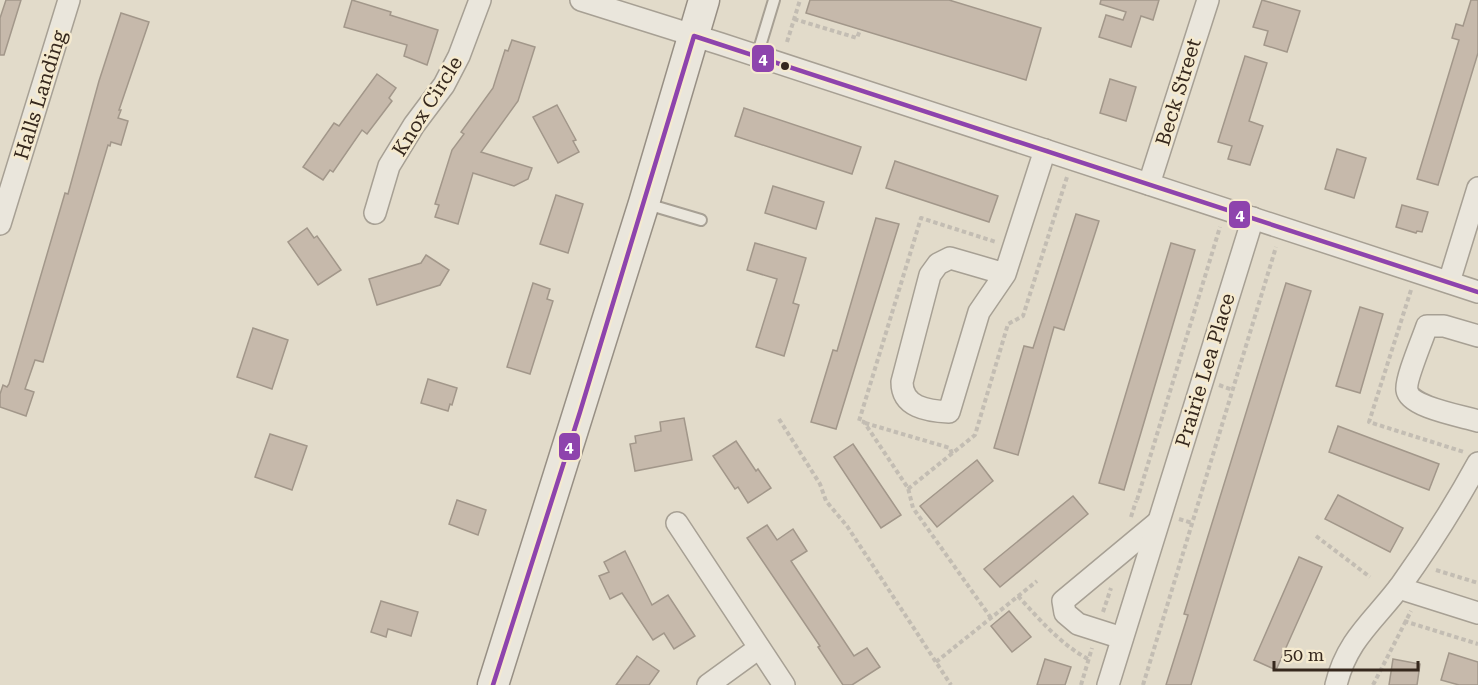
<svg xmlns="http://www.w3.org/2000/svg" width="1478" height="685" font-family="'Roboto Serif',serif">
<rect width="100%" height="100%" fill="#e2dbca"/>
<!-- building -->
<g fill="#c6b9ab" stroke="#a2978a" stroke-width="1.5">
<polygon points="6,0 21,0 4,55 0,55 0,18"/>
<polygon points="352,0 391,12 390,15 438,30 427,65 404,56 407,45 344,27"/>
<polygon points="810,0 949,0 1041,28 1026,80 806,13"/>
<polygon points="1101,0 1159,0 1153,20 1141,16 1131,47 1099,37 1106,15 1123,20 1126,12 1100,4"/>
<polygon points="1262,0 1300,11 1287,52 1264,45 1268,31 1253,27"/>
<polygon points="1471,0 1478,0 1478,53 1438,185 1417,179 1459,40 1452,38 1456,24 1463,26"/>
<polygon points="121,13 149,22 119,110 121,110 118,118 128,121 121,145 111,142 110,146 108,145 43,362 35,360 25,389 34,392 26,416 0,407 0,394 3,385 7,387 9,384 65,193 68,194 99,81"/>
<polygon points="512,40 535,47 518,101 481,152 532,168 528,179 514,186 473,173 458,224 435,217 439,205 435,204 452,150 464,134 461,132 493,88 505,50 508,51"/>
<polygon points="1245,56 1267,63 1249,121 1263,126 1250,165 1228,159 1232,146 1218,142"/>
<polygon points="377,74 396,88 389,98 392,101 367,134 362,130 333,172 330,170 323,180 303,167 334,123 339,126"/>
<polygon points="1110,79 1136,87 1126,121 1100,113"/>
<polygon points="557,105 576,140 573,141 579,152 558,163 533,117"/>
<polygon points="744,108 861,147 852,174 735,136"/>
<polygon points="1337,149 1366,158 1354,198 1325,189"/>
<polygon points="895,161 998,196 989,222 886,188"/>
<polygon points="773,186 824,202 816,229 765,213"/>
<polygon points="556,195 583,204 568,253 540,244"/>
<polygon points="1402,205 1428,212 1422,232 1417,231 1416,233 1396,227"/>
<polygon points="1076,214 1099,221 1064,330 1054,327 1018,455 994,448 1024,346 1033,348"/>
<polygon points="876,218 899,224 836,429 811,422 833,350 837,351"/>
<polygon points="307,228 314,238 317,236 341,270 318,285 288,242"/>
<polygon points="755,243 806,258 793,303 799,305 784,356 756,347 777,279 747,270"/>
<polygon points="1171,243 1195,250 1124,490 1099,483"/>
<polygon points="426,255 449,270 440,285 377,305 369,279 421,263"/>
<polygon points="533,283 550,289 547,299 553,301 530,374 507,367"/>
<polygon points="1286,283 1311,291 1191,685 1166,685 1188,615 1184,614"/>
<polygon points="1360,307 1383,314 1360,393 1336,386"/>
<polygon points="253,328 288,340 272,389 237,377"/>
<polygon points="428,379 457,388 452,405 450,404 448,411 421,403"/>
<polygon points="684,418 692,460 635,471 630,444 636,443 635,436 661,431 660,422"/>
<polygon points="1338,426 1439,464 1429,490 1329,452"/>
<polygon points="270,434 307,446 292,490 255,477"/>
<polygon points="736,441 756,471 758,469 771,488 748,503 738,487 735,489 713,456"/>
<polygon points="853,444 901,515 881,528 834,457"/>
<polygon points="977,460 993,481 937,527 920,506"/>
<polygon points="1338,495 1403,528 1390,552 1325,519"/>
<polygon points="1073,496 1088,514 1000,587 984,569"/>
<polygon points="457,500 486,510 478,535 449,524"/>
<polygon points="767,525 777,540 793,529 807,551 791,561 854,656 867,648 880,667 852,685 843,685 818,647 820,646 747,538"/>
<polygon points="625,551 652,605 668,595 695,636 674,649 664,633 653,640 622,593 610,599 599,576 609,572 604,562"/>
<polygon points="1299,557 1322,567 1276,670 1254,660"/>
<polygon points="381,601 418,612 411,636 388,629 386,637 371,632"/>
<polygon points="1009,611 1031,637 1012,652 991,626"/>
<polygon points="1449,653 1478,662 1478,685 1459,685 1441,680"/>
<polygon points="637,656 659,671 649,685 616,685"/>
<polygon points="1045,659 1071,667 1065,685 1037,685"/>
<polygon points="1393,659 1420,664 1417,685 1389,685"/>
</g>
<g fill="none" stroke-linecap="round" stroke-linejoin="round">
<defs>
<g id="lane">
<polyline points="757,56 774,0"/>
<polyline points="647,204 701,220"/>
</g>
<g id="street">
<polyline points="581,0 721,44 1478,292"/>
<polyline points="1149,184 1208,0"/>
<polyline points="375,213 389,166 414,125 444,85 459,56 480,0"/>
<polyline points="0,224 69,0"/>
<path d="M1005,274L950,258L938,264L930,275L902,382C902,407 927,411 949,412L979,312L1005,274L1045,150"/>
<polyline points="1449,282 1478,188"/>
<path d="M1478,336L1444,326H1427C1423,338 1405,380 1407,390C1409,407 1462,416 1478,421"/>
<polyline points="677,523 784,685"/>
<polyline points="1399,588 1478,613"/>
<polyline points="1122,638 1078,624 1065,613 1063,601 1158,522"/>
<polyline points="708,685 759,648"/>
<polyline points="1108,685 1253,218"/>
<path d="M1336,685C1347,639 1375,620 1401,585C1429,546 1455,505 1478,463"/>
</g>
<polyline id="secondary" points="493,685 644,203 704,0"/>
</defs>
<!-- lane casing -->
<use href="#lane" stroke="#a7a094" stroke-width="14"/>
<!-- street casing -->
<use href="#street" stroke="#a7a094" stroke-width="24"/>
<!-- secondary casing -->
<use href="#secondary" stroke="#978f84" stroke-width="33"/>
<!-- path -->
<g stroke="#c3bdb3" stroke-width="4" stroke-dasharray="4.5 3" stroke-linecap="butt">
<polyline points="794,19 857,38 860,30"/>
<polyline points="787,42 800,0"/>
<polyline points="1411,290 1369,422 1464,452"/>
<polyline points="1219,385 1233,390"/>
<polyline points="779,419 820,484 826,501 847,526 951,685"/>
<polyline points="865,423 950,448 952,454"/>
<polyline points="908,489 975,435 1008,324 1023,316 1067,177"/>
<polyline points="1137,500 1220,227"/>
<polyline points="1131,517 1136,501"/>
<polyline points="1179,519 1192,523"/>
<polyline points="1316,536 1370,577"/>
<polyline points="1436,570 1478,583"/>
<path d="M1018,596C1040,620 1061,645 1090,660"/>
<polyline points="1103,612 1111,588"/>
<polyline points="991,618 913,508 908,488 864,422 859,421 921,218 996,242"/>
<polyline points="1404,621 1478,644"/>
<polyline points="936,662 1037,581"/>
<polyline points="1081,685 1092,648"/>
<polyline points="1143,685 1276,247"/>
<polyline points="1373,685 1411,611"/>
</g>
<!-- lane -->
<use href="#lane" stroke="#eae6dc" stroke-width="10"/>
<!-- street -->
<use href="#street" stroke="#eae6dc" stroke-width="21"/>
<!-- secondary -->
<use href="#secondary" stroke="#eae6dc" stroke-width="30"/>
<defs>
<polyline id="bus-1" points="493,685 580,412 694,36 1478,292"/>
</defs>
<!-- bus-1 casing -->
<use href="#bus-1" stroke="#f5eacf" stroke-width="9"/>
<!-- bus-1 -->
<use href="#bus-1" stroke="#8e44ad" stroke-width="4.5"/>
</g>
<!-- markers -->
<circle fill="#36281d" stroke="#f5eacf" stroke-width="2" cx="785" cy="66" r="5"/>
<g text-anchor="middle" stroke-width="5" stroke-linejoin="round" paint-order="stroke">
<!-- street labels -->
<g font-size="20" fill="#36281d" stroke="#f5eacf">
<text transform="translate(1178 92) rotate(-73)" y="7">Beck Street</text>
<text transform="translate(40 95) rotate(-73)" y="7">Halls Landing</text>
<text transform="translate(427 106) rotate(-58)" y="7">Knox Circle</text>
<text transform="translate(1205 370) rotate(-73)" y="7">Prairie Lea Place</text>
</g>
</g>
<g stroke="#f5eacf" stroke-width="2">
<rect x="751" y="44" width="24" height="29" rx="6" fill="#8e44ad"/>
<rect x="1228" y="200" width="23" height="29" rx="6" fill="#8e44ad"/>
<rect x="558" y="432" width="23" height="29" rx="6" fill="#8e44ad"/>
</g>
<g font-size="16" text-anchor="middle" font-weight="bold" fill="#fff">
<text x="763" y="64">4</text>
<text x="1240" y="220">4</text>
<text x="569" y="452">4</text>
</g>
<!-- scale -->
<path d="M1274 661v9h144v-9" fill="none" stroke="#36281d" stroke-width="3"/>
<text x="1283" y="661" font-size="18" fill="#36281d" stroke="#f5eacf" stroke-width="4.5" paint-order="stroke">50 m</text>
</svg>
